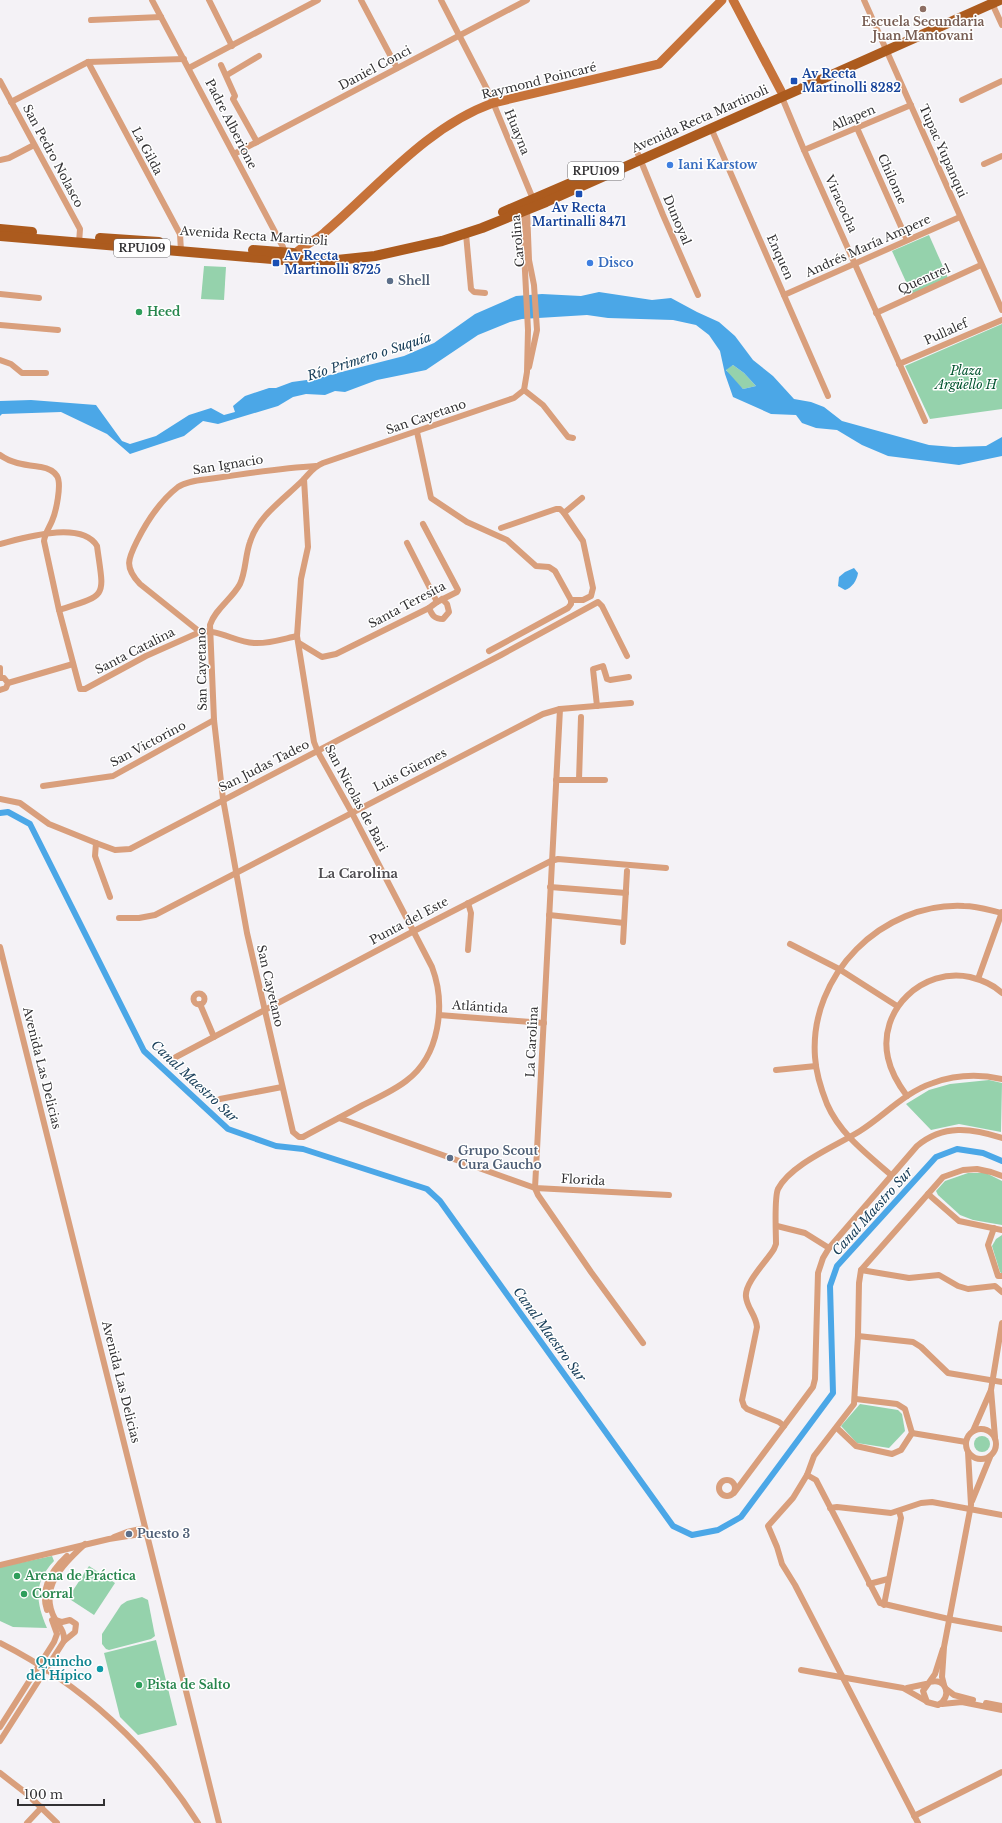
<svg xmlns="http://www.w3.org/2000/svg" width="1002" height="1823" font-family="'Libre Baskerville',serif">
<rect width="100%" height="100%" fill="#f4f2f6"/>
<!-- green -->
<g fill="#95d2ac">
<polygon points="929,235 948,278 912,295 892,251"/>
<polygon points="204,266 226,267 224,300 201,299"/>
<polygon points="1002,324 1002,409 930,419 905,366"/>
<polygon points="733,365 744,373 756,386 743,389 730,377 726,369"/>
<polygon points="989,1080 1002,1083 1001,1132 959,1124 931,1130 906,1104 929,1090 950,1084"/>
<polygon points="968,1173 986,1173 1002,1181 1002,1225 973,1220 960,1215 938,1195 936,1191 945,1181"/>
<polygon points="1002,1235 1002,1274 1000,1272 992,1246 996,1239"/>
<polygon points="860,1404 898,1410 902,1414 905,1431 889,1448 857,1443 841,1426"/>
<circle cx="982" cy="1444" r="8"/>
<path d="M52,1556L54,1561C33,1583 36,1602 47,1628L13,1627L0,1621V1567Z"/>
<polygon points="89,1566 115,1583 94,1615 68,1598"/>
<polygon points="142,1597 148,1600 155,1636 151,1639 109,1650 106,1649 102,1644 102,1634 121,1605 127,1601"/>
<polygon points="156,1640 177,1725 138,1735 120,1717 104,1653"/>
</g>
<!-- water -->
<g fill="#4ba7e7" fill-rule="evenodd">
<path d="M599,292L652,300L671,298L697,312L719,322L735,336L753,360L773,376L794,399L811,402L824,407L842,421L929,445L954,447L986,446L1002,437V456L959,465L888,456L862,445L837,430L816,428L802,423L796,415L771,414L733,397L725,374L720,351L709,335L696,325L673,320L608,318L587,315L522,319L510,322L478,335L426,370L377,380L345,392L335,391L325,395L306,394L293,397L278,406L218,424L203,421L184,436L130,454L107,434L61,412L2,414L0,416V401L31,400L96,405L122,441L130,444L156,436L189,415L211,408L224,415L235,412L233,406L245,396L269,388H276L292,382L314,379L404,356L434,343L475,314L516,296L542,294L581,296ZM733,365L744,373L756,386L743,389L726,370Z"/>
<path d="M854,568L858,573C857,580 852,588 845,590L838,586L839,577L845,572Z"/>
</g>
<g fill="none" stroke-linecap="round" stroke-linejoin="round">
<!-- canal -->
<polyline stroke="#4ba7e7" stroke-width="6" points="0,813 8,812 30,824 144,1051 228,1129 276,1146 303,1149 427,1189 440,1201 673,1526 692,1535 718,1530 741,1517 833,1393 830,1286 837,1266 936,1157 957,1149 983,1153 1002,1161"/>
<!-- street -->
<g stroke="#d99f7c" stroke-width="6">
<polyline points="152,0 283,247 284,254"/>
<polyline points="209,0 232,46"/>
<polyline points="361,0 397,68"/>
<polyline points="441,0 490,95 533,199 527,210 529,260 534,285 537,330 529,367"/>
<polyline points="864,0 1002,310"/>
<polyline points="991,1 1002,25"/>
<polyline points="91,20 161,17"/>
<polyline points="88,62 180,234 181,251"/>
<polyline points="221,65 235,96 233,99 257,142"/>
<polyline points="189,68 318,0"/>
<polyline points="227,75 259,56"/>
<polyline points="0,81 80,229 79,243"/>
<polyline points="781,95 804,150 925,421"/>
<polyline points="962,100 1002,81"/>
<polyline points="11,102 88,62 184,59"/>
<polyline points="711,128 828,396"/>
<polyline points="857,128 907,240"/>
<polyline points="804,150 911,105"/>
<polyline points="234,154 527,0"/>
<polyline points="638,154 663,215 698,295"/>
<polyline points="0,160 9,158 34,145"/>
<polyline points="984,164 1002,156"/>
<polyline points="466,234 471,289 474,292 485,293"/>
<polyline points="0,294 39,298"/>
<polyline points="784,295 960,217"/>
<polyline points="876,313 981,265"/>
<polyline points="0,325 58,330"/>
<polyline points="0,360 11,364 22,373 46,373"/>
<polyline points="899,364 1002,320"/>
<polyline points="524,390 543,405 568,437 573,438"/>
<polyline points="417,432 431,498 467,522 507,540 536,566 549,567 555,571 571,600 583,600 591,596 593,588 583,541 564,513"/>
<path d="M0,455C12,464 27,465 41,467C47,468 53,470 57,476C62,484 56,512 52,521C49,528 45,533 44,541L59,610L80,689H85L146,656L200,632"/>
<path d="M304,479L308,547L301,579L297,636L314,742L318,752L352,813L432,967C446,1004 440,1056 406,1081C393,1091 377,1098 363,1105C343,1116 323,1126 303,1137H299L293,1132L247,933L223,799L214,720L210,625C215,609 232,599 240,584C246,571 245,556 250,542C258,516 284,499 303,480C310,473 313,467 323,463L514,398L524,390L527,372L528,330L522,212"/>
<polyline points="501,528 556,509 560,509 564,513 582,498"/>
<polyline points="407,543 437,602"/>
<path d="M0,544C24,538 81,520 97,546C104,598 109,594 59,610"/>
<path d="M429,608C432,615 434,619 443,619L449,612L447,604L442,599"/>
<path d="M297,636C283,639 268,644 254,643C235,642 219,629 200,632L140,584C124,567 128,559 137,541C147,521 160,501 178,487C188,480 204,480 216,478C249,473 283,468 316,466"/>
<polyline points="299,643 322,657 336,654 429,608 437,602 457,592 458,590 423,524"/>
<polyline points="489,651 568,608 571,604 571,600"/>
<polyline points="0,668 0,678"/>
<polyline points="0,678 4,678 8,683 6,688 0,690"/>
<polyline points="8,683 73,664"/>
<polyline points="597,706 593,669 603,666 607,679 610,680 629,677"/>
<polyline points="560,709 535,1188 538,1195 591,1272 643,1343"/>
<polyline points="556,780 605,780"/>
<polyline points="579,780 581,717"/>
<polyline points="43,786 113,776 214,720"/>
<polyline points="0,799 20,803 49,824 96,843 115,850 130,849 501,655 598,602 602,606 627,656"/>
<polyline points="96,843 95,856 110,897"/>
<polyline points="550,887 626,893"/>
<polyline points="549,915 624,923"/>
<polyline points="119,918 139,918 155,915 543,714 560,709 631,703"/>
<polyline points="623,942 627,871"/>
<polyline points="790,944 839,969 897,1006"/>
<polyline points="0,947 219,1823"/>
<polyline points="468,950 471,913 468,903"/>
<polyline points="978,979 1002,912"/>
<circle cx="199" cy="999" r="5.5"/>
<polyline points="200,1004 214,1037"/>
<polyline points="439,1015 544,1023"/>
<polyline points="176,1057 414,931 551,861 558,859 666,868"/>
<polyline points="776,1070 816,1066"/>
<path d="M907,1096C898,1084 891,1072 888,1058C877,1010 923,967 970,977C982,980 993,984 1002,993"/>
<polyline points="220,1099 282,1087"/>
<polyline points="339,1118 535,1188 669,1195"/>
<path d="M891,1175C867,1154 840,1134 827,1104C821,1089 816,1073 815,1057C809,975 882,902 964,906C977,906 989,910 1002,913"/>
<polyline points="928,1194 959,1221 1002,1230"/>
<polyline points="777,1226 805,1233 829,1248"/>
<polyline points="994,1228 988,1245 998,1276 1002,1276"/>
<polyline points="861,1270 909,1278 939,1275 958,1286 968,1289 995,1286 1002,1292"/>
<polyline points="858,1336 913,1342 921,1347 948,1373 1002,1382"/>
<polyline points="991,1390 1002,1323"/>
<path d="M784,1426L779,1422L747,1409L744,1406L742,1400L757,1327C756,1315 747,1308 746,1297C744,1283 767,1261 774,1249L776,1244C776,1232 774,1198 778,1189C791,1164 836,1146 860,1131C884,1116 905,1092 933,1083C955,1075 979,1074 1002,1079"/>
<polyline points="837,1428 856,1446 892,1454 901,1450 912,1433 905,1409 897,1404 856,1399"/>
<circle cx="981" cy="1444" r="15"/>
<polyline points="973,1431 991,1390 995,1437"/>
<polyline points="912,1433 966,1442"/>
<polyline points="807,1475 816,1480 880,1603 953,1620 1002,1629"/>
<circle cx="727" cy="1488" r="8"/>
<path d="M734,1493L813,1387L815,1379L818,1273L823,1258L829,1248L917,1146C943,1124 972,1128 1002,1138"/>
<polyline points="972,1501 990,1457"/>
<polyline points="830,1508 837,1507 891,1513 921,1503 932,1502 1002,1515"/>
<polyline points="114,1537 127,1532 145,1528"/>
<polyline points="0,1565 109,1539 147,1533"/>
<polyline points="869,1584 888,1579"/>
<polyline points="884,1605 901,1518 899,1511"/>
<path d="M47,1610C40,1589 52,1570 67,1556"/>
<polyline points="56,1620 62,1622 70,1620 76,1624 75,1632 64,1641"/>
<path d="M0,1643C81,1684 149,1746 198,1823"/>
<polyline points="801,1670 903,1688 926,1701"/>
<path d="M930,1682C946,1677 953,1697 938,1705L927,1702L923,1691L935,1674L943,1649"/>
<polyline points="944,1685 942,1677 944,1647 971,1505 968,1452"/>
<polyline points="907,1688 926,1684"/>
<polyline points="946,1689 954,1695 973,1700"/>
<polyline points="986,1703 1002,1706"/>
<polyline points="942,1704 962,1702 1002,1710"/>
<polyline points="0,1727 54,1642 57,1634 52,1620"/>
<path d="M0,1741L64,1641C65,1632 59,1626 55,1619C38,1588 63,1564 85,1544"/>
<polyline points="0,1773 26,1793 57,1823"/>
<polyline points="914,1816 1002,1772"/>
<polyline points="27,1823 42,1807"/>
<polyline points="918,1823 795,1585 782,1564 777,1547 768,1526 793,1498 807,1475 814,1456 854,1404 858,1336 859,1283 861,1270 943,1177 963,1170 977,1169 991,1172 1002,1176"/>
</g>
<!-- secondary -->
<g stroke="#c7733a" stroke-width="9">
<polyline points="733,0 781,91"/>
<path d="M296,260V253C304,245 316,240 325,232C378,187 426,127 493,103L659,64L722,0"/>
</g>
<!-- primary -->
<g stroke="#ac5b1e" stroke-width="10">
<polyline points="503,212 589,175"/>
<polyline points="0,229 32,232"/>
<polyline points="0,236 284,260 337,260 375,256 442,241 482,228 546,202 1000,0"/>
<polyline points="100,238 159,242"/>
<polyline points="253,250 293,253"/>
</g>
</g>
<!-- markers -->
<circle fill="#8d6e63" stroke="#fff" stroke-width="1.5" cx="923" cy="9" r="4"/>
<g fill="#1a4fb4" stroke="#fff" stroke-width="1.5">
<rect x="790" y="77" width="8" height="8" rx="2"/>
<rect x="575" y="190" width="8" height="8" rx="2"/>
<rect x="272" y="259" width="8" height="8" rx="2"/>
</g>
<g fill="#3f7fe0" stroke="#fff" stroke-width="1.5">
<circle cx="670" cy="165" r="4"/>
<circle cx="590" cy="263" r="4"/>
</g>
<g fill="#5c6f8a" stroke="#fff" stroke-width="1.5">
<circle cx="390" cy="281" r="4"/>
<circle cx="450" cy="1158" r="4"/>
<circle cx="129" cy="1534" r="4"/>
</g>
<g fill="#2e9e5b" stroke="#fff" stroke-width="1.5">
<circle cx="139" cy="312" r="4"/>
<circle cx="17" cy="1576" r="4"/>
<circle cx="24" cy="1594" r="4"/>
<circle cx="139" cy="1685" r="4"/>
</g>
<circle fill="#0f9aa8" stroke="#fff" stroke-width="1.5" cx="100" cy="1669" r="4"/>
<g text-anchor="middle" stroke-width="3" stroke-linejoin="round" paint-order="stroke">
<!-- shield labels -->
<g fill="#fff" stroke="#706f70" stroke-width="1">
<rect x="568" y="162" width="56" height="18" rx="3"/>
<rect x="114" y="239" width="56" height="18" rx="3"/>
</g>
<g font-size="11" font-weight="bold" fill="#323133">
<text x="596" y="175">RPU109</text>
<text x="142" y="252">RPU109</text>
</g>
<!-- education labels -->
<g font-size="12" font-weight="bold" fill="#785e54" stroke="#fff">
<text x="923" y="26">Escuela Secundaria<tspan x="923" dy="14">Juan Mantovani</tspan></text>
</g>
<!-- street labels -->
<g font-size="12" fill="#323133" stroke="#fff">
<text transform="translate(375 68) rotate(-28)" y="4">Daniel Conci</text>
<text transform="translate(539 81) rotate(-14)" y="4">Raymond Poincaré</text>
<text transform="translate(853 118) rotate(-23)" y="4">Allapen</text>
<text transform="translate(700 119) rotate(-24)" y="4">Avenida Recta Martinoli</text>
<text transform="translate(231 124) rotate(63)" y="4">Padre Alberione</text>
<text transform="translate(517 132) rotate(68)" y="4">Huayna</text>
<text transform="translate(147 151) rotate(62)" y="4">La Gilda</text>
<text transform="translate(943 151) rotate(66)" y="4">Tupac Yupanqui</text>
<text transform="translate(53 156) rotate(62)" y="4">San Pedro Nolasco</text>
<text transform="translate(892 179) rotate(66)" y="4">Chilome</text>
<text transform="translate(841 204) rotate(66)" y="4">Viracocha</text>
<text transform="translate(677 220) rotate(67)" y="4">Dunoyal</text>
<text transform="translate(254 236) rotate(4)" y="4">Avenida Recta Martinoli</text>
<text transform="translate(518 241) rotate(-95)" y="4">Carolina</text>
<text transform="translate(868 246) rotate(-24)" y="4">Andrés María Ampere</text>
<text transform="translate(780 257) rotate(66)" y="4">Enquen</text>
<text transform="translate(924 279) rotate(-24)" y="4">Quentrel</text>
<text transform="translate(946 332) rotate(-24)" y="4">Pullalef</text>
<text transform="translate(426 417) rotate(-19)" y="4">San Cayetano</text>
<text transform="translate(228 465) rotate(-9)" y="4">San Ignacio</text>
<text transform="translate(407 605) rotate(-28)" y="4">Santa Teresita</text>
<text transform="translate(135 651) rotate(-27)" y="4">Santa Catalina</text>
<text transform="translate(202 669) rotate(-91)" y="4">San Cayetano</text>
<text transform="translate(148 744) rotate(-28)" y="4">San Victorino</text>
<text transform="translate(264 766) rotate(-27)" y="4">San Judas Tadeo</text>
<text transform="translate(410 770) rotate(-27)" y="4">Luis Güemes</text>
<text transform="translate(356 798) rotate(62)" y="4">San Nicolas de Bari</text>
<text transform="translate(409 921) rotate(-28)" y="4">Punta del Este</text>
<text transform="translate(270 986) rotate(77)" y="4">San Cayetano</text>
<text transform="translate(480 1007) rotate(4)" y="4">Atlántida</text>
<text transform="translate(532 1042) rotate(-87)" y="4">La Carolina</text>
<text transform="translate(42 1068) rotate(76)" y="4">Avenida Las Delicias</text>
<text transform="translate(583 1180) rotate(3)" y="4">Florida</text>
<text transform="translate(121 1382) rotate(76)" y="4">Avenida Las Delicias</text>
</g>
<!-- transit labels -->
<g font-size="12" font-weight="bold" fill="#164399" stroke="#fff" text-anchor="start">
<text x="802" y="78">Av Recta<tspan x="802" dy="14">Martinolli 8282</tspan></text>
<text x="579" y="212" text-anchor="middle">Av Recta<tspan x="579" dy="14">Martinalli 8471</tspan></text>
<text x="284" y="260">Av Recta<tspan x="284" dy="14">Martinolli 8725</tspan></text>
</g>
<!-- shop labels -->
<g font-size="12" font-weight="bold" fill="#366cbe" stroke="#fff" text-anchor="start">
<text x="678" y="169">Iani Karstow</text>
<text x="598" y="267">Disco</text>
</g>
<!-- service labels -->
<g font-size="12" font-weight="bold" fill="#4e5e75" stroke="#fff" text-anchor="start">
<text x="398" y="285">Shell</text>
<text x="458" y="1155">Grupo Scout<tspan x="458" dy="14">Cura Gaucho</tspan></text>
<text x="137" y="1538">Puesto 3</text>
</g>
<!-- leisure labels -->
<g font-size="12" font-weight="bold" fill="#27864d" stroke="#fff" text-anchor="start">
<text x="147" y="316">Heed</text>
<text x="25" y="1580">Arena de Práctica</text>
<text x="32" y="1598">Corral</text>
<text x="147" y="1689">Pista de Salto</text>
</g>
<!-- park labels -->
<g font-size="12" font-style="italic" fill="#00532e" stroke="#fff">
<text x="966" y="375">Plaza<tspan x="966" dy="14">Argüello H</tspan></text>
</g>
<!-- culture labels -->
<g font-size="12" font-weight="bold" fill="#0d838f" stroke="#fff" text-anchor="end">
<text x="92" y="1666">Quincho<tspan x="92" dy="14">del Hípico</tspan></text>
</g>
<!-- water labels -->
<g font-size="13" font-style="italic" fill="#1b405b" stroke="#fff">
<text transform="translate(369 356) rotate(-18)" y="5">Río Primero o Suquía</text>
<text transform="translate(195 1081) rotate(43)" y="5">Canal Maestro Sur</text>
<text transform="translate(872 1211) rotate(-48)" y="5">Canal Maestro Sur</text>
<text transform="translate(550 1334) rotate(54)" y="5">Canal Maestro Sur</text>
</g>
<!-- neighbourhood labels -->
<g font-size="13" font-weight="bold" fill="#4e4c50" stroke="#fff">
<text x="358" y="878">La Carolina</text>
</g>
</g>
<!-- scale -->
<path d="M18 1799v6h86v-6" fill="none" stroke="#323133" stroke-width="2"/>
<text x="24" y="1799" font-size="12" fill="#323133" stroke="#ffffff" stroke-width="3" paint-order="stroke">100 m</text>
</svg>
